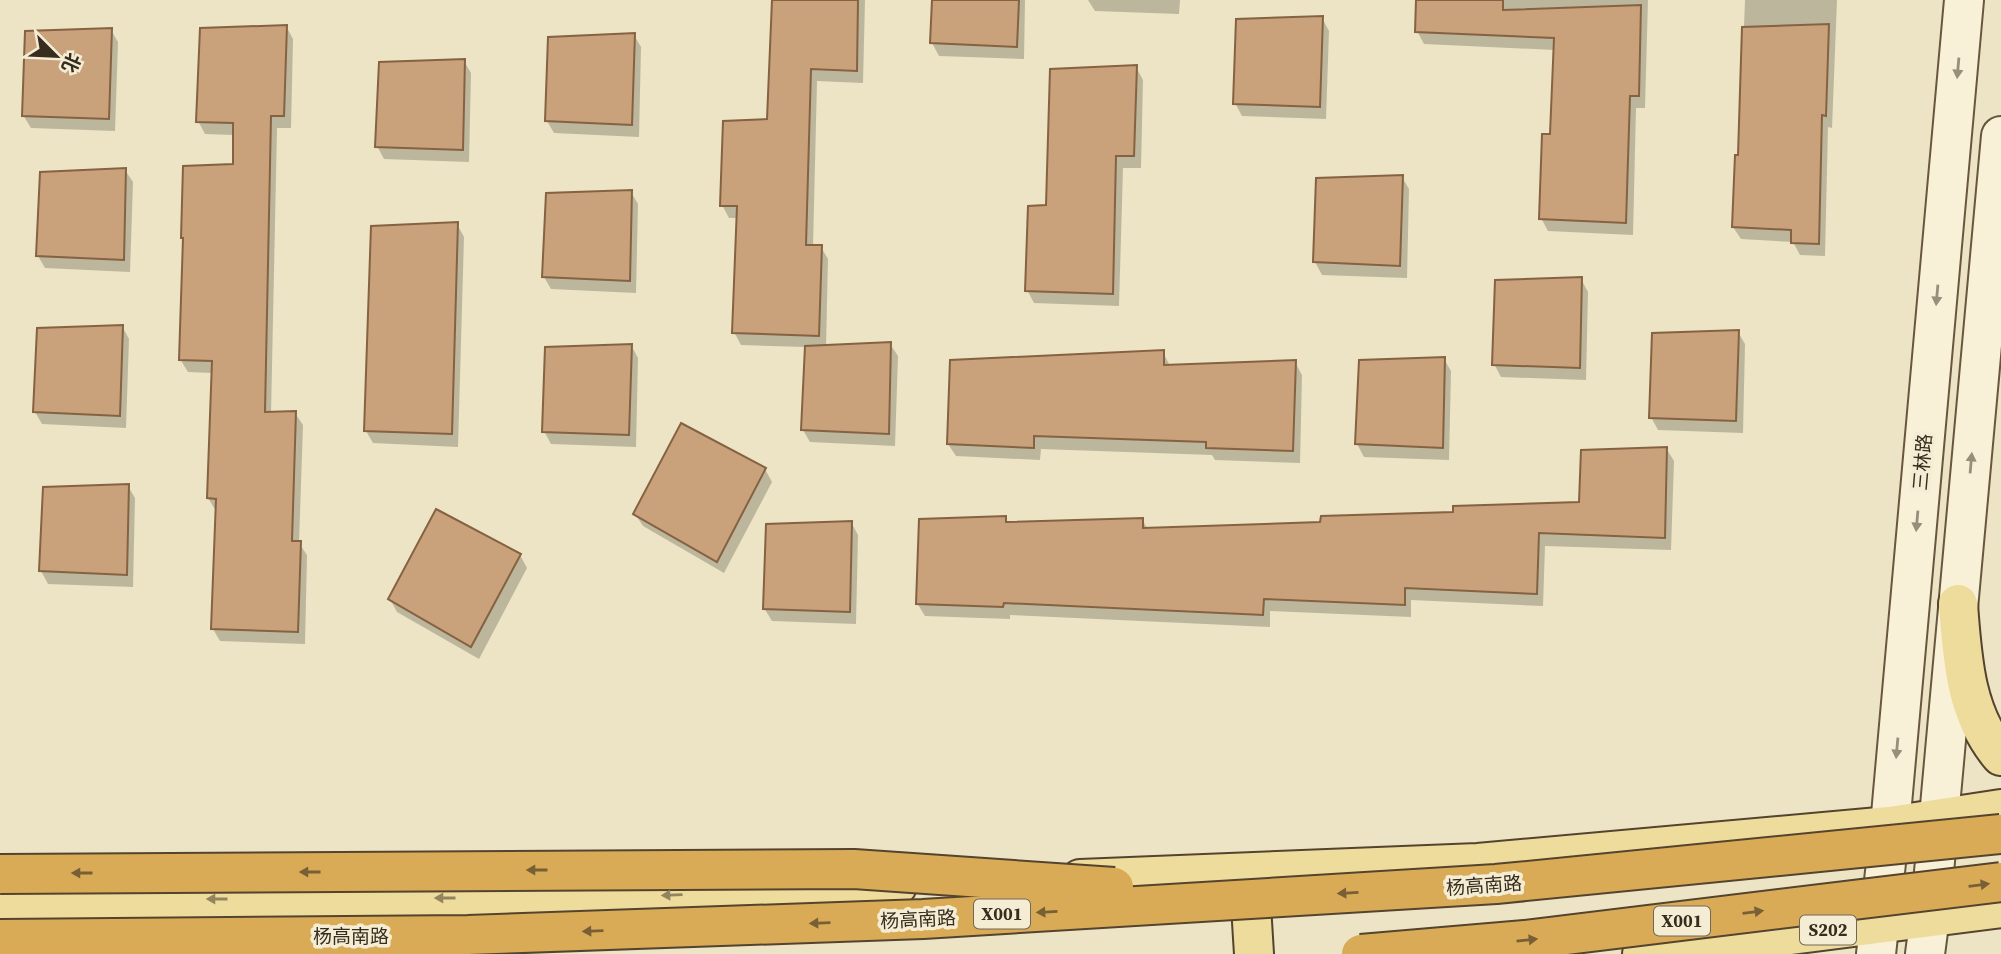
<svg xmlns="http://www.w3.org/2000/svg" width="2001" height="954" font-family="'Source Serif 4','Noto Sans SC',serif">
<rect width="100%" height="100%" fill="#ece4c4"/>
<!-- shadow -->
<g fill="#0003">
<polygon points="774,0 865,0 863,83 817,81 813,247 821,247 828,259 826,347 890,344 898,356 895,446 810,442 803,430 806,347 741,345 734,332 738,218 729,218 722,205 769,121"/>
<polygon points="933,0 1025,0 1024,59 939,56 932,43"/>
<polygon points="1088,0 1180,0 1179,14 1095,11"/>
<polygon points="1418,0 1648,0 1645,108 1636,108 1633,235 1548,231 1541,218 1552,136 1555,50 1424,44 1417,31"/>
<polygon points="1745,0 1837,0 1832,128 1828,127 1825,256 1800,255 1793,242 1741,239 1733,227 1739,157"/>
<polygon points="1322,18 1329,31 1326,119 1242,116 1235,103"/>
<polygon points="286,26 293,39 291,128 277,128 271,414 295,413 303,425 299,543 307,555 305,644 220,641 213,629 216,511 208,498 213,373 188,372 180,359 185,242 182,237 234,166 234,135 205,134 198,121"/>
<polygon points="111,30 118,42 115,131 31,128 23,115"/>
<polygon points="634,35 641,47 639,137 554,133 547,121"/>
<polygon points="464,61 471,73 469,162 384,159 377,146"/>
<polygon points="1136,67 1143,80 1141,168 1123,168 1119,306 1034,303 1027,290 1047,207"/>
<polygon points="125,170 133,182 130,272 45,268 38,256"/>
<polygon points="1402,177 1409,189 1407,278 1322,275 1315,262"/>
<polygon points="631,192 638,204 636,293 551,289 544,277"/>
<polygon points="457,224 464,237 458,447 373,443 366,431"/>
<polygon points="1581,279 1588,292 1586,380 1501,377 1494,364"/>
<polygon points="122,326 129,339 126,428 42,424 35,412"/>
<polygon points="1738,332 1745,344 1743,433 1658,430 1651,417"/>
<polygon points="631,345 638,358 636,447 551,444 544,431"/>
<polygon points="1163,352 1170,366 1295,362 1302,375 1300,463 1215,460 1212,455 1041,449 1040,460 956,456 948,444"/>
<polygon points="1444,359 1451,371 1449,460 1364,457 1357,444"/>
<polygon points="1666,448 1674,461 1671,550 1545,546 1543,606 1411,600 1411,617 1270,611 1270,627 1010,615 1010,619 925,616 917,603 1005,518 1008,524 1142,519 1148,530 1322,524 1581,503"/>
<polygon points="765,469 772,482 724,573 643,526 635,514"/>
<polygon points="128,486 135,498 133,587 48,584 41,571"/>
<polygon points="851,522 858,535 856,624 772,621 764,608"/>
<polygon points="520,555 527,568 479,659 397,612 390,599"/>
</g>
<!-- building -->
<g fill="#c9a27b" stroke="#856242" stroke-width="2">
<polygon points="772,0 858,0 857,71 811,69 806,245 822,245 819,336 732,333 737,206 720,206 723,121 767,119"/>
<polygon points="932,0 1019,0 1017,47 930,43"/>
<polygon points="1416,0 1503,0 1503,10 1641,5 1639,96 1630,96 1626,223 1539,219 1542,134 1550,134 1554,38 1415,32"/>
<polygon points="1323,16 1320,107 1233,104 1236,19"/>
<polygon points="1829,24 1826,116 1822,115 1819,244 1791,243 1791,230 1732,227 1735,155 1738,155 1742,27"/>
<polygon points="287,25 284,116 271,116 265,412 296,411 292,541 301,541 298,632 211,629 216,499 207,498 212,361 179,360 183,238 181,238 183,166 233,164 233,123 196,122 200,28"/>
<polygon points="112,28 109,119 22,116 25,31"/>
<polygon points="635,33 632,125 545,121 548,37"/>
<polygon points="465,59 463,150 375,147 379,62"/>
<polygon points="1137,65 1134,156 1116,156 1113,294 1025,291 1028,206 1046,205 1050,69"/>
<polygon points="126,168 124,260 36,256 40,172"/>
<polygon points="1403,175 1400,266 1313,262 1316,178"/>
<polygon points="632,190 630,281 542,277 546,193"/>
<polygon points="458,222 452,434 364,431 371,226"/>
<polygon points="1582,277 1580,368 1492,365 1495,280"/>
<polygon points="123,325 120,416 33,412 37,328"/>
<polygon points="1739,330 1736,421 1649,418 1652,333"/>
<polygon points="891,342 889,434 801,430 805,346"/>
<polygon points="632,344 629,435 542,432 545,347"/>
<polygon points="1164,350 1164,365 1296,360 1293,451 1206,448 1206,442 1034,436 1034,448 947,444 950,360"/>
<polygon points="1445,357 1443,448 1355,444 1359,360"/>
<polygon points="681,423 766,468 717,562 633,514"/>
<polygon points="1667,447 1665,538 1539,533 1537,594 1405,588 1405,605 1264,599 1263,615 1004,603 1003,607 916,604 919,519 1006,516 1006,522 1143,518 1143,528 1320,522 1321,516 1453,512 1453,506 1579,502 1581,450"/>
<polygon points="129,484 127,575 39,571 43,487"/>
<polygon points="436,509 521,554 471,647 388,599"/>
<polygon points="852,521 850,612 763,609 766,524"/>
</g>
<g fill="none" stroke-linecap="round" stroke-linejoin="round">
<defs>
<g id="secondary">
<polyline points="1876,954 1890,826 1964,0"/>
<polyline points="1925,954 1930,916 2001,136"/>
</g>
<g id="primary">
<path d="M1958,604C1962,658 1965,714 2001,756"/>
<polyline points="1249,873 1254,954"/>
<polyline points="1080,879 1478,863 1890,826 2001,809"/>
<polyline points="0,901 631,897 897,886"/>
<polyline points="1642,954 2001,908"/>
</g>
</defs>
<!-- secondary casing -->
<use href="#secondary" stroke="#68573e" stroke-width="42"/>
<!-- primary casing -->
<use href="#primary" stroke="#54442f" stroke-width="42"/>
<!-- secondary -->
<use href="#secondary" stroke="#f8f1d7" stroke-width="38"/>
<!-- primary -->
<use href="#primary" stroke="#eedc9d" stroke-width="38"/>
<defs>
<g id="highway-bridge">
<polyline points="0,874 854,869 1114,887"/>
<polyline points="0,939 468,935 923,919 1496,884 2001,834"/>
<polyline points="1361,954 1525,940 2001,882"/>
</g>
</defs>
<!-- highway-bridge casing -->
<use href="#highway-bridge" stroke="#54442f" stroke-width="42" stroke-linecap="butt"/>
<!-- highway-bridge -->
<use href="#highway-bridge" stroke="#d9ab57" stroke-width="38"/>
</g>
<!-- one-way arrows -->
<defs><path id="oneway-solid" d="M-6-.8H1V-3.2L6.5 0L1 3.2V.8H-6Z" transform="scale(1.75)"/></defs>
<g fill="#988e7a">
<use href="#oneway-solid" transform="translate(1958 68) rotate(95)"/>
<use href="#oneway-solid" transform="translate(1937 295) rotate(95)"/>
<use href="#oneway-solid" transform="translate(1971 463) rotate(-85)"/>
<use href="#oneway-solid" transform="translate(1917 521) rotate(95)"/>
<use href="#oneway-solid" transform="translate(1897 748) rotate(95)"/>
</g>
<g fill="#785f35">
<use href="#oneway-solid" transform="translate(537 870) rotate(180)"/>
<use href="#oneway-solid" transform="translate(310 872) rotate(180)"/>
<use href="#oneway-solid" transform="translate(82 873) rotate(180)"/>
<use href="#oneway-solid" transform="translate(1979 885) rotate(-7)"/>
<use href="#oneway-solid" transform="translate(1348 893) rotate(177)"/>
<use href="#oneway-solid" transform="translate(1047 912) rotate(177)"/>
<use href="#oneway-solid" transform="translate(1753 912) rotate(-7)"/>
<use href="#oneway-solid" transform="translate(820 923) rotate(178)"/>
<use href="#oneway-solid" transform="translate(593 931) rotate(178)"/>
<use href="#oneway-solid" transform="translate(1527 940) rotate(-6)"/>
</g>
<g fill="#92845e">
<use href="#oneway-solid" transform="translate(672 895) rotate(178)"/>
<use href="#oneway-solid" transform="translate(445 898) rotate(180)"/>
<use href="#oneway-solid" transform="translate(217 899) rotate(180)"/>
</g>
<g text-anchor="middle" stroke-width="7" stroke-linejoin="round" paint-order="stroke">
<!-- shield labels -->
<g fill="#f4edd3" stroke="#706654" stroke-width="2">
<rect x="974" y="899.5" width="56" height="29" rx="5"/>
<rect x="1654" y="906.5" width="56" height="29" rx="5"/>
<rect x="1800" y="915.5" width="56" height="29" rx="5"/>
</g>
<g font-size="18" font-weight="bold" fill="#372c1e">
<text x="1002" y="920">X001</text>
<text x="1682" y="927">X001</text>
<text x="1828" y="936">S202</text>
</g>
<!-- street labels -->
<g font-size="19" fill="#372c1e" stroke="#f4edd3">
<text transform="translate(1922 462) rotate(-85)" y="7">三林路</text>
<text transform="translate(1484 885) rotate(-4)" y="7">杨高南路</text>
<text transform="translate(918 919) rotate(-3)" y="7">杨高南路</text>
<text x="351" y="943">杨高南路</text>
</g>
</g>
<!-- north arrow -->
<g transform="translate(56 56) rotate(114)" stroke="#f4edd3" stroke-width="5" paint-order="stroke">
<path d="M0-5L12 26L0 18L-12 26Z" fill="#372c1e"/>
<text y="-10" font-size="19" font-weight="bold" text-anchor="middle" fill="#372c1e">北</text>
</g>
</svg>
